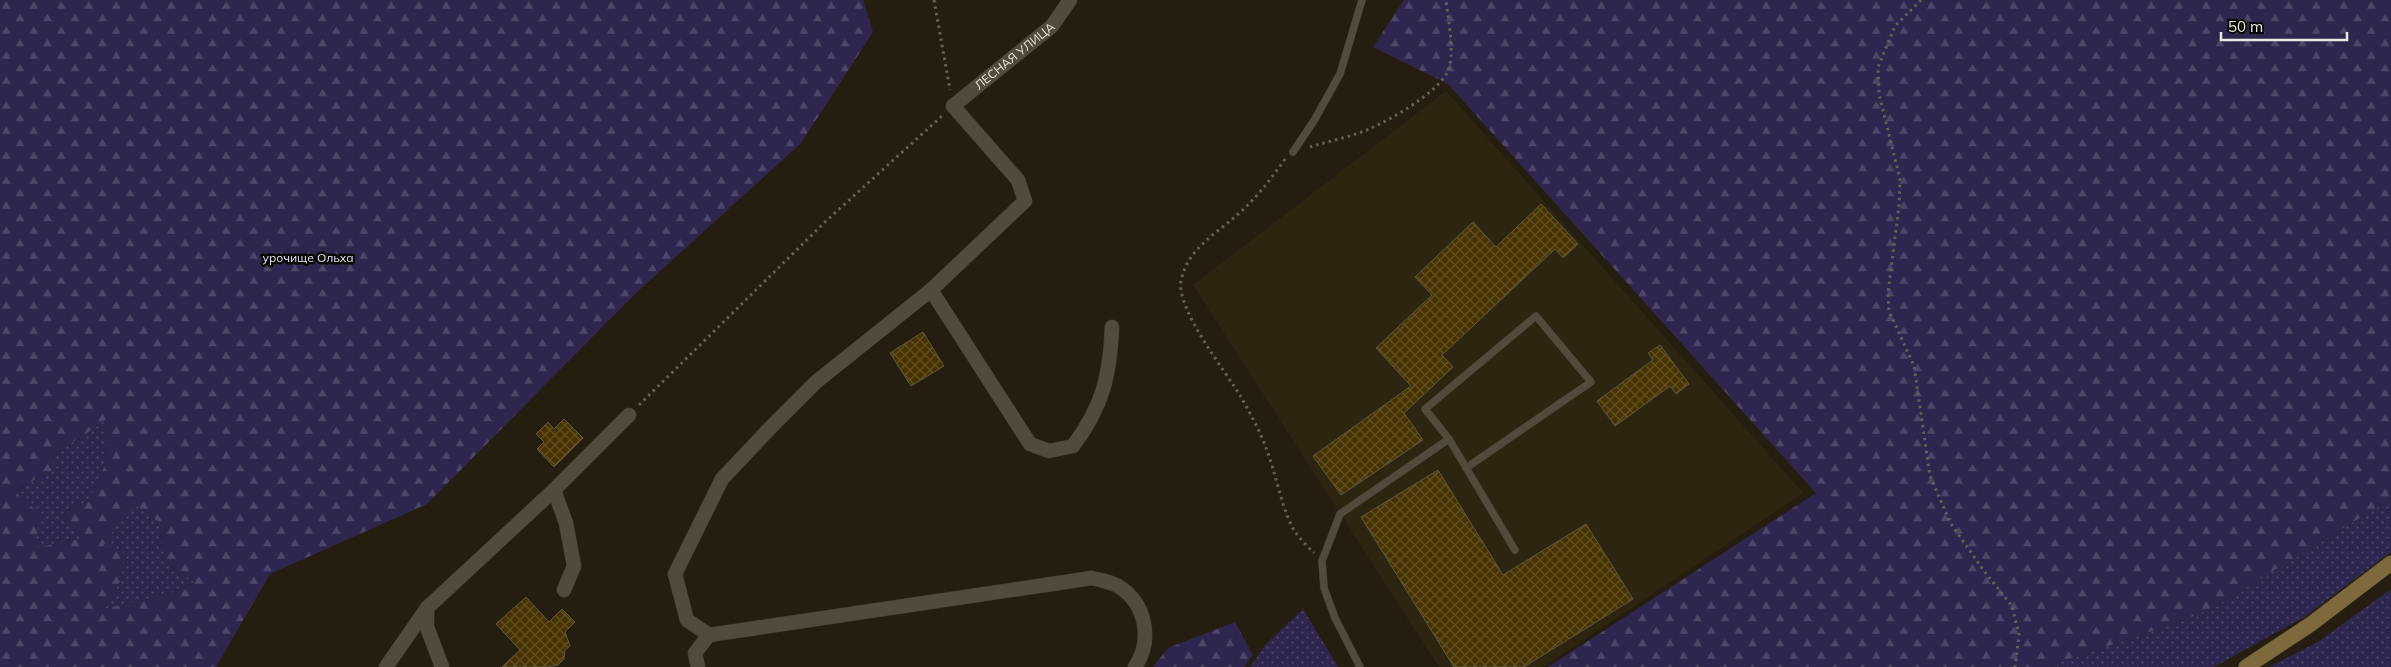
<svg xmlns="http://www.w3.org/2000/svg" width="2391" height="667" font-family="Mulish,sans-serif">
<defs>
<pattern id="grass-dots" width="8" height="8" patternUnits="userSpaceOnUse" patternTransform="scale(1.25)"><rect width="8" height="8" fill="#2f264f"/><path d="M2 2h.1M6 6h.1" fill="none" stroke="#4d4668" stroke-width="1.8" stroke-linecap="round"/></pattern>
<pattern id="forest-firs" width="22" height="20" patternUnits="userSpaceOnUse" patternTransform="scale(1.25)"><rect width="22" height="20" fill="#2f264f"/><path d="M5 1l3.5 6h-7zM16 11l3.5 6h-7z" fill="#4d4668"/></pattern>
<pattern id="building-cross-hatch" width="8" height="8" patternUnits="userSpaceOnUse" patternTransform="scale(1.25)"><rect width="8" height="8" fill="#473300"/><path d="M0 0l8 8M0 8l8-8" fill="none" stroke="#625125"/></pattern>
</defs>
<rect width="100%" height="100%" fill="#251e10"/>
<!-- built -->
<polygon fill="#2e2510" points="1446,91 1803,493 1543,667 1439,667 1193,285"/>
<!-- grass -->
<g fill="url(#grass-dots)">
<polygon points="107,418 105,465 89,500 62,514 85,538 35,548 13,492 51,471 55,450 81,438"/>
<polygon points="2391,499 2391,552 2304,617 2214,667 2046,667 2179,622 2214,607"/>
<polygon points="137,505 160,523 165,564 196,582 167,595 103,609 122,579 123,550 102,547 114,530"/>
<polygon points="2391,589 2391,667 2269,667 2318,642"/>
<polygon points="1303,609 1338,667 1250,667 1266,644"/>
</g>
<!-- forest -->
<g fill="url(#forest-firs)" fill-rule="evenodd">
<path d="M0,0H863L873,32L801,143L636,293L427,504L270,574L216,667H0ZM107,418L105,465L89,500L62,514L84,538L35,548L40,514L14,491L51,471L55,450L81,438ZM137,506L160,523L165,564L196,582L167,595L103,609L122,579L123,550L103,546L114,530Z"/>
<polygon points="1404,0 2391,0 2391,499 2214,607 2179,622 2046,667 1548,667 1816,493 1448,84 1373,47"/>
<polygon points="1235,622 1253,655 1244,667 1153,667 1168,648"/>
</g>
<!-- building -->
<g fill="url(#building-cross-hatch)" stroke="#5e5747">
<polygon points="1541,204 1578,244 1563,258 1555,249 1442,355 1453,367 1404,413 1423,440 1341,495 1313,456 1411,386 1376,348 1432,295 1415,277 1473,222 1496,247"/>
<polygon points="923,332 944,366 911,386 890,353"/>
<polygon points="1660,345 1689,384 1676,394 1670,386 1615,426 1597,401 1653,360 1648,353"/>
<polygon points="564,419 583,438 554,467 537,449 544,442 536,434 548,422 554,429"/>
<polygon points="1438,470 1503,575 1586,524 1633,599 1524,667 1454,667 1361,517"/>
<polygon points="526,597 549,622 562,609 575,622 565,632 570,646 565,650 564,659 558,665 547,667 502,667 520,650 496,624"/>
</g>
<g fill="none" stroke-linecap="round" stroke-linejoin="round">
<defs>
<g id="lane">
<polyline points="1293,152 1315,119 1340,74 1362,0"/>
<polyline points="1449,439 1425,409 1536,316 1591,382 1466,468"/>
<polyline points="1360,667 1335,618 1324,588 1322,561 1340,514 1449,439 1515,550"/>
</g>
<g id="street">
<path d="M931,290L1030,444L1049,451L1073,446C1103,406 1110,375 1112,327"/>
<polyline points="554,490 566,523 574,566 564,590"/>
<polyline points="427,609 427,627 442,667"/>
<path id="s1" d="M709,635L687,620L675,574L722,479L773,425L816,382L931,290L1025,201L1018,180L953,106L1052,26L1070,0"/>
<polyline points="386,667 427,608 554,490 629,415"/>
<path d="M698,667L695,653L709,635L1092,578C1100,580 1111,582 1118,586C1146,603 1153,640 1135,667"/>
</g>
<polyline id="secondary" points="2246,667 2311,624 2391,563"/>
</defs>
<!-- lane casing -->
<use href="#lane" stroke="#3f3a32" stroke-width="8"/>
<!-- street casing -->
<use href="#street" stroke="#3f3a32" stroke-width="15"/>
<!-- secondary casing -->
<use href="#secondary" stroke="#3f3a32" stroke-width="16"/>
<!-- path -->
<g stroke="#665f53" stroke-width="3" stroke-dasharray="2.5 4" stroke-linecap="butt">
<polyline points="934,0 950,90"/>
<polyline points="1921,0 1895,26 1878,67 1879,94 1900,179 1899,206 1888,293 1889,311 1914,366 1930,476 1951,524 1984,571 2012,606 2019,635 2015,667"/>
<path d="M1310,147C1329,141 1351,137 1369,129C1392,119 1435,94 1447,73C1456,57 1448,18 1446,0"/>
<path d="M1285,159C1270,180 1255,200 1236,216C1214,235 1187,250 1181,281C1176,309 1226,372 1241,397C1250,413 1260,431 1266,448C1276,472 1282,513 1296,533C1301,540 1308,547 1314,553"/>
<polyline points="639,405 826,221 942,116"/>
</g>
<!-- lane -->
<use href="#lane" stroke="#524a3b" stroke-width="7"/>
<!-- street -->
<use href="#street" stroke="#524a3b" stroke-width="14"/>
<!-- secondary -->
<use href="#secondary" stroke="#7d693b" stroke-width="15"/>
</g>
<g text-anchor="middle" stroke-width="5" stroke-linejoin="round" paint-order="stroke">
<!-- street labels -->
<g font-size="12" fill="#eee9e0" stroke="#0b0904">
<text dy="4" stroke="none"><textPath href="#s1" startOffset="792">ЛЕСНАЯ УЛИЦА</textPath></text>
</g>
<!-- park labels -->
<g font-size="12" fill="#e3e0f5" stroke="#0b0904">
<text x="308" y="262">урочище Ольха</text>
</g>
</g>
<!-- scale -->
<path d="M2221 32v8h126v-8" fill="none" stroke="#eee9e0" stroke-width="2.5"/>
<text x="2228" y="32" font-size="15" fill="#eee9e0" stroke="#0b0904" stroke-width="4" paint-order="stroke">50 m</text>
</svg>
